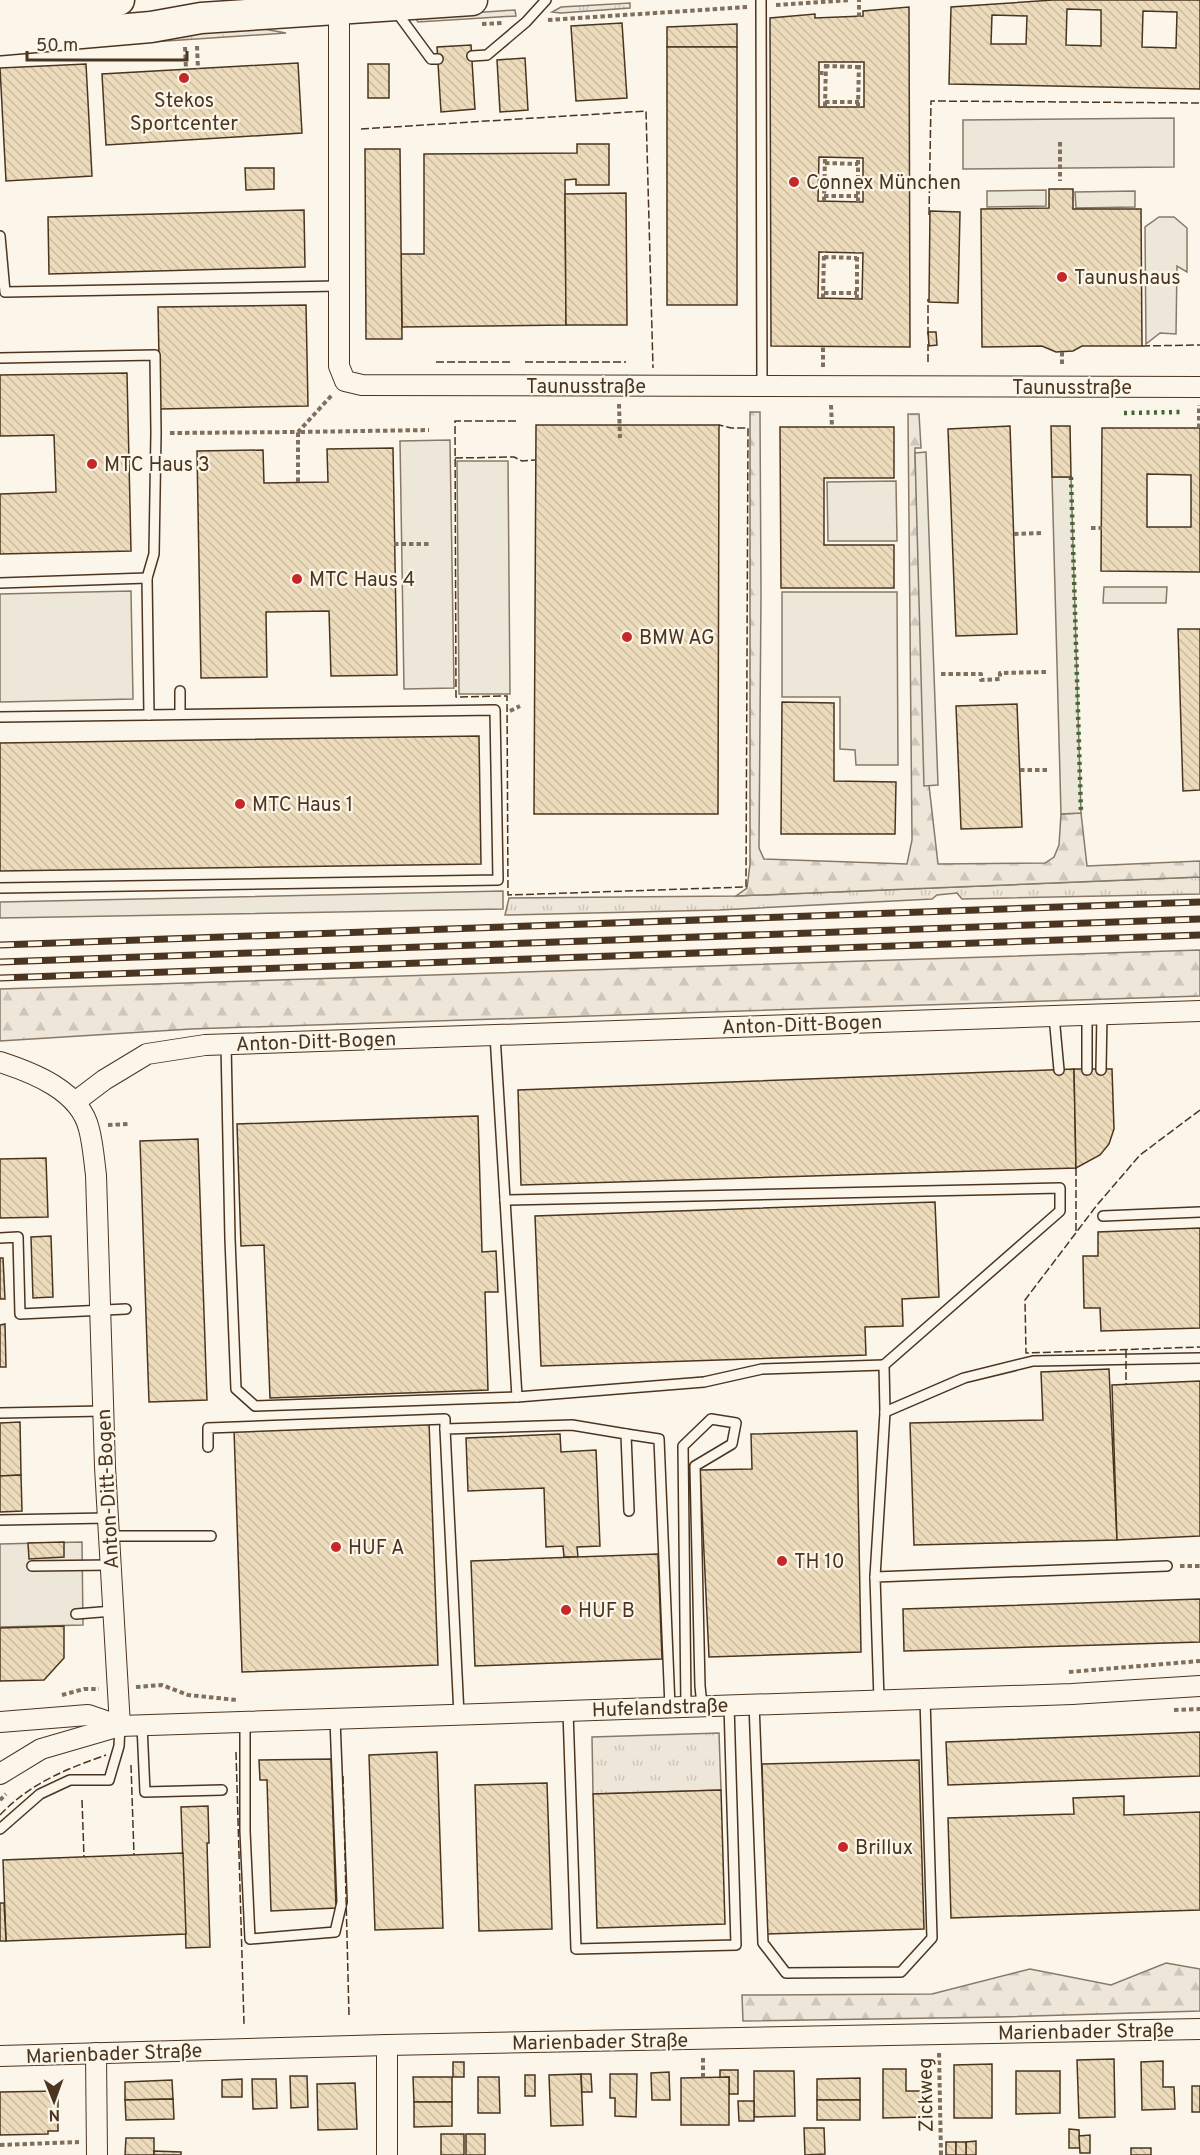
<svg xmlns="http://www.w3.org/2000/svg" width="1200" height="2155" font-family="Overpass,sans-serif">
<defs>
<pattern id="grass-tufts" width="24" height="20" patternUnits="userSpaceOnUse" patternTransform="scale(1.5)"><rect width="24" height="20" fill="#ede6d9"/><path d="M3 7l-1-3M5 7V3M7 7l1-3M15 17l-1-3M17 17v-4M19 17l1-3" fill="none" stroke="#cdc6ba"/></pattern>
<pattern id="forest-firs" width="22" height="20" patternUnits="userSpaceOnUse" patternTransform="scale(1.5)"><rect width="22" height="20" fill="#ede6d9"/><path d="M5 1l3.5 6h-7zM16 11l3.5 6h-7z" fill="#cdc6ba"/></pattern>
<pattern id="building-back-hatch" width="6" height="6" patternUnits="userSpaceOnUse" patternTransform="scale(1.5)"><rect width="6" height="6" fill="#ecdcbc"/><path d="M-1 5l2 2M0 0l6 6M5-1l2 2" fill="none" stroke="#ccbda1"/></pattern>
</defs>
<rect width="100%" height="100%" fill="#fbf6e9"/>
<!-- grass -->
<g fill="url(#grass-tufts)" stroke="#887966" stroke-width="1.5">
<polygon points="630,3 630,8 561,13 552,12 561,7"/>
<polygon points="515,10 516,16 418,22 415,17"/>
<polygon points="258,28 286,33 32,50 33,46"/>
<polygon points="1200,877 1200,894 962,899 957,893 937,895 932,899 719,910 505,915 509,898 736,896"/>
<polygon points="719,1733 721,1790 593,1794 592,1737"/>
</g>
<!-- forest -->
<g fill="url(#forest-firs)" stroke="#887966" stroke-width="1.5">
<polygon points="750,412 760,412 761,594 759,848 764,859 907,864 912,840 908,414 919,414 921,448 915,448 915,453 926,759 938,864 1045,863 1054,857 1059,845 1061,814 1081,813 1087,866 1200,861 1200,877 736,896 747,888 750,864"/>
<polygon points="1200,950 1200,996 191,1029 0,1041 0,989"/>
<polygon points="1166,1963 1200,1969 1200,2011 1000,2017 743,2021 742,1995 932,1994 1030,1969 1111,1985"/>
</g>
<!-- parking -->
<g fill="#ede7d9" stroke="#887966" stroke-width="1.5">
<polygon points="1174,118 1174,167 963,169 963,120"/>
<polygon points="1046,190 1046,206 987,207 987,191"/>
<polygon points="1135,191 1135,207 1076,208 1075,192"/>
<polygon points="1159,217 1174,217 1187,228 1187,272 1177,266 1176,334 1160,333 1146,344 1145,227"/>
<polygon points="450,440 454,688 404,689 400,441"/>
<polygon points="926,452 938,785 924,786 915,453"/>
<polygon points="457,461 508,461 510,694 459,694"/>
<polygon points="1052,477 1071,477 1081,813 1061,814"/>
<polygon points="896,481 897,541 828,541 827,482"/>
<polygon points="1104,587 1167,587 1166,603 1103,603"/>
<polygon points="131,591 133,699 0,702 0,594"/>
<polygon points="782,592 897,592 898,765 856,765 855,750 840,749 840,697 782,697"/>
<polygon points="503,891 503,909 0,918 0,902"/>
<polygon points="82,1542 83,1625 0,1627 0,1544"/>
</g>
<!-- building -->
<g fill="url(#building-back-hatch)" stroke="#4a3520" stroke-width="1.5" fill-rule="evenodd">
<path d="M1053,0H1200V89L949,84L951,7ZM1067,9L1101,10V46L1066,45ZM1143,11L1177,12L1176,48L1142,47ZM992,15L1027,16L1026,44H991Z"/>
<path d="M909,7L910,347L771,346L770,18L815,14V18L863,16V11ZM819,62H864V107H819ZM819,157L863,158V202L818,201ZM819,252L863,253L862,299L818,298Z"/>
<polygon points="622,23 627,98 576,101 571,26"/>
<polygon points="737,24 737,47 667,47 667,27"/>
<polygon points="471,45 475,109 441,112 437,47"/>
<rect x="667" y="47" width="70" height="258"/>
<polygon points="525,58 528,110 500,112 497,60"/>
<polygon points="298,63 302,133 106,145 102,74"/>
<polygon points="86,64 92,176 6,181 0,68"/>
<rect x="368" y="64" width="21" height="34"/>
<polygon points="577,144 609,144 609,185 576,185 576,179 565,180 566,325 402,327 401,254 424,254 424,154 577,153"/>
<polygon points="365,149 400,149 402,339 366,339"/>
<polygon points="245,168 274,168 274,189 246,190"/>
<polygon points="1049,189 1073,189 1073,209 1141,209 1142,346 1082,346 1073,351 1056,352 1042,346 982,347 981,209 1049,208"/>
<polygon points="626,193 627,325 566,325 565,194"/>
<polygon points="304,210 305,267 49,274 48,217"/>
<polygon points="930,211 960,212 958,303 929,302"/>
<polygon points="306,305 308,406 160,409 158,307"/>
<polygon points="928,332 936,332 937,345 929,346"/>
<polygon points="127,373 131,551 0,554 0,494 56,492 54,435 0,436 0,375"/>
<polygon points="536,425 719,425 718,814 534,814"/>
<polygon points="1010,426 1017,634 956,636 948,429"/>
<polygon points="1051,426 1070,426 1071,477 1052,477"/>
<polygon points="780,427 894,427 894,478 824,478 824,545 894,545 894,588 781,588"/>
<path d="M1102,428H1200V572L1101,571ZM1147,474L1191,475V527H1147Z"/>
<polygon points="393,448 397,675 331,676 329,611 266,612 267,677 201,678 197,451 263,450 264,483 328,482 327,449"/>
<polygon points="1178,629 1200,629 1200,790 1183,791"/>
<polygon points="782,702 834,703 834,781 896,782 895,834 781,834"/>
<polygon points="1017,704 1022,827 961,829 956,706"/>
<polygon points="479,736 481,864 0,871 0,743"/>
<polygon points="1074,1069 1076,1168 521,1185 518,1090"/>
<polygon points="1074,1069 1112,1069 1114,1129 1109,1144 1100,1155 1076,1168"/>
<polygon points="478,1116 482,1252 496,1251 498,1292 485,1292 488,1390 270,1398 264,1245 241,1246 237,1124"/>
<polygon points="198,1139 207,1400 149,1402 140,1141"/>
<polygon points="46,1158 48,1217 0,1218 0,1159"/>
<polygon points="935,1202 939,1297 902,1299 903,1326 865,1327 866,1355 541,1366 535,1216"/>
<polygon points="1200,1228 1200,1328 1101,1331 1100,1308 1084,1308 1083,1256 1098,1256 1098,1232"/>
<polygon points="51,1236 53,1297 33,1298 31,1237"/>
<polygon points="0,1258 3,1258 5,1299 0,1299"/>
<polygon points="5,1324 6,1367 0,1367 0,1325"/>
<polygon points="1109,1369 1117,1540 914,1545 910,1423 1043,1420 1041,1372"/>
<polygon points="1200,1381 1200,1536 1117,1540 1112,1385"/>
<polygon points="20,1422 21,1475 0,1476 0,1423"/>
<polygon points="429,1422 438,1665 242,1672 234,1429"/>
<polygon points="857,1431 861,1652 709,1657 700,1470 752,1469 751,1434"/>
<polygon points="560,1434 561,1452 596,1450 600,1546 577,1547 578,1557 564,1557 563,1546 546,1547 544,1488 468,1491 466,1438"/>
<polygon points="21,1475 22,1511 0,1512 0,1476"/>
<polygon points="64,1542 64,1557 29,1559 28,1543"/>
<polygon points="658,1554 662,1659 475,1666 471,1561"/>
<polygon points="1200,1599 1200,1642 904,1651 903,1609"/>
<polygon points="64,1626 64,1658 44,1680 0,1681 0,1628"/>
<polygon points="1200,1732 1200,1776 948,1785 946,1742"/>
<polygon points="437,1752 443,1928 375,1930 369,1755"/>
<polygon points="331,1759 336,1908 271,1911 267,1780 260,1780 259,1760"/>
<polygon points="919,1760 924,1929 767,1934 762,1764"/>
<polygon points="547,1783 552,1929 479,1931 475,1785"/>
<polygon points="721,1790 725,1924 597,1928 593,1794"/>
<polygon points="1124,1796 1124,1815 1200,1812 1200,1910 951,1918 948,1818 1074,1814 1073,1798"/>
<polygon points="208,1806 209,1843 207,1843 210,1947 186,1948 181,1807"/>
<polygon points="183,1853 186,1934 6,1941 3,1860"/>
<polygon points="0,1903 4,1903 6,1941 0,1941"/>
<polygon points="1114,2059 1115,2117 1079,2118 1077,2060"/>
<polygon points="1163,2061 1163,2087 1174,2087 1175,2109 1142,2110 1141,2062"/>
<rect x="453" y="2062" width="11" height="15"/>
<polygon points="992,2064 992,2118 954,2118 954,2065"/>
<polygon points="883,2069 906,2069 906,2091 925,2091 925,2117 883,2118"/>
<polygon points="720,2070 738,2070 738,2094 729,2094 729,2077 720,2078"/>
<polygon points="754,2071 794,2071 795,2116 754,2117"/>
<polygon points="1016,2071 1060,2071 1060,2113 1016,2114"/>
<polygon points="669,2072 670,2100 652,2100 651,2073"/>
<polygon points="581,2074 583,2125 551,2126 549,2075"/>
<polygon points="581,2074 591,2074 592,2092 582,2092"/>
<polygon points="610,2074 637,2074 636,2117 615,2116 615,2098 610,2098"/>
<rect x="525" y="2075" width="10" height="21"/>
<polygon points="290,2076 307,2076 308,2107 291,2108"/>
<polygon points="413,2077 452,2077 452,2102 414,2102"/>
<polygon points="478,2077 499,2077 500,2113 478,2113"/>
<polygon points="729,2077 729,2125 681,2125 681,2078"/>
<polygon points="860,2078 860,2100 817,2100 817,2079"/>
<polygon points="242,2079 242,2097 222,2097 222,2080"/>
<polygon points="252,2079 276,2079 277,2108 253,2109"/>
<polygon points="172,2080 173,2099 125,2100 125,2082"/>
<polygon points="355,2083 357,2129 318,2130 317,2084"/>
<rect x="1192" y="2086" width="8" height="26"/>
<polygon points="58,2091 58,2131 48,2131 48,2134 0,2135 0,2092"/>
<polygon points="173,2099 174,2119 126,2120 125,2100"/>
<rect x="817" y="2100" width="43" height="20"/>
<polygon points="738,2101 754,2101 754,2121 739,2121"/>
<polygon points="414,2102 452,2102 452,2126 414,2127"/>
<polygon points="804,2128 824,2128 825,2154 805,2155"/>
<polygon points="1069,2129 1079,2130 1080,2148 1069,2148"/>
<rect x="441" y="2134" width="23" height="21"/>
<rect x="466" y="2134" width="19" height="21"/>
<polygon points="1090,2135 1090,2153 1080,2153 1079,2136"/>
<polygon points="126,2138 154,2138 154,2155 125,2155"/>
<polygon points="976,2141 976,2155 966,2155 966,2142"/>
<rect x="946" y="2142" width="10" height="13"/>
<rect x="956" y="2142" width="10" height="13"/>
<rect x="1131" y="2148" width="20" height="7"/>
<polygon points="154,2151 181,2152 181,2155 154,2155"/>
</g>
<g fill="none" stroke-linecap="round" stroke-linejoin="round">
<defs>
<g id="service">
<polyline points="761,0 762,386"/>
<polyline points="395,10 431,59 438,59"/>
<polyline points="472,56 487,55 526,22 546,0"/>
<polyline points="0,236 5,292 339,286"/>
<polyline points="0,358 155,355 156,433 154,554 147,578 149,715"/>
<polyline points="0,583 147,578"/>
<polyline points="180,691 180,714"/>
<polyline points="0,717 495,710 498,880 0,888"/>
<polyline points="1087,1015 1087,1070"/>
<polyline points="1054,1016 1059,1070"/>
<polyline points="495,1035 517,1397"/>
<polyline points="226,1044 230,1239 236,1389 255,1406 517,1397 704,1382 762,1369 884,1365"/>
<polyline points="1101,1070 1102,1014"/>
<polyline points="505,1200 1060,1188 1060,1211 884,1365 885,1412 875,1577"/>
<polyline points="1103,1216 1200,1212"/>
<polyline points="0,1238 18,1237 20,1314 126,1309"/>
<polyline points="885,1412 964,1378 1033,1361 1200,1358"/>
<polyline points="0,1413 103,1411"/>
<polyline points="626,1434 659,1439 670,1707"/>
<polyline points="208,1447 208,1428 445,1419 445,1429"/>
<polyline points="0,1520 107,1518"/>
<polyline points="109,1536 211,1536"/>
<polyline points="32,1566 111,1565"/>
<polyline points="76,1614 113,1611"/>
<polyline points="879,1700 875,1577 1167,1566"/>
<polyline points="754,1703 763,1943 786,1973 901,1972 932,1938 925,1698"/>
<polyline points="686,1706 683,1446 711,1419 736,1423 732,1444 695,1466 700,1686 702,1705"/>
<polyline points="568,1711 576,1949 736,1945 729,1704"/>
<polyline points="459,1715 445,1429 572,1425 626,1434 629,1511"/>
<polyline points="245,1721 245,1831 250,1939 335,1932 342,1902 335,1719"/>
<polyline points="142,1725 145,1792 222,1790"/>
<polyline points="0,1829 40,1794 70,1780 109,1780 119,1746 120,1726"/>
</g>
<g id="minor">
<polyline points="339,10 339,366 345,381 362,385 1200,387"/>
<path d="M0,1062C34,1073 80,1091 89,1129C93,1144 94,1160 96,1175L105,1467L120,1726"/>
<polyline points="75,1102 104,1080 147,1054 205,1045 1200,1011"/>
<polyline points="0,1722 88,1715 120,1726"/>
<polyline points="0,1774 41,1749 120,1726 1072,1694 1200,1686"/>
<polyline points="96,2053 97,2155"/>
<polyline points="0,2056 387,2045 1200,2029"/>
<polyline points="387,2155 387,2045"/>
</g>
<g id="primary">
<polyline points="0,14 119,0"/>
<polyline points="0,40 151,27 201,18 472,0"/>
</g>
</defs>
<!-- service casing -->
<use href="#service" stroke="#4a3520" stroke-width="12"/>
<!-- minor casing -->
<use href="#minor" stroke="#4a3520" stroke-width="22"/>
<!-- primary casing -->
<use href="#primary" stroke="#4a3520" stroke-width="33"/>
<!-- path -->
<g stroke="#7f6f5c" stroke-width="4" stroke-dasharray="4.5 3" stroke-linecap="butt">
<polyline points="776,5 850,0"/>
<polyline points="859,17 859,0"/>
<polyline points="548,20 747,7"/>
<polyline points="482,24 502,23"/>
<polyline points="197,46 198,69"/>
<polyline points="185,47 186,69"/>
<polyline points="825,66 859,67"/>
<polyline points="819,73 825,73"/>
<polyline points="825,102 859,102"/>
<polyline points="825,106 826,62"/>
<polyline points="858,107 859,62"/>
<polyline points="1060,142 1060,181"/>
<polyline points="825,163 858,164"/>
<polyline points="824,196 858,196"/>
<polyline points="824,201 825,157"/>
<polyline points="858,202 858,158"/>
<polyline points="824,257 857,258"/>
<polyline points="824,293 857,293"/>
<polyline points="823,298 824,252"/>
<polyline points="857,299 857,252"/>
<polyline points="1062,352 1062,366"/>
<polyline points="823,367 823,346"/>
<polyline points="619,404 620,438"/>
<polyline points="831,405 832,427"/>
<polyline points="1199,428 1199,405"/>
<polyline points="170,433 298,432 332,395"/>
<polyline points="298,482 298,432 429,430"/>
<polyline points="1091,528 1102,528"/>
<polyline points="1014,534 1041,533"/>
<polyline points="394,544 431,544"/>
<polyline points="941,674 981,674 981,680 1000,679 1000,673 1047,672"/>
<polyline points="510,711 520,706"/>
<polyline points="1020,770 1049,770"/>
<polyline points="108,1125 128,1124"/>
<polyline points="1180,1566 1200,1566"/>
<polyline points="1069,1672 1200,1661"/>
<polyline points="136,1687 162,1685 188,1695 237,1700"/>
<polyline points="62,1695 84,1689 99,1689"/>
<polyline points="1174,1710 1200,1709"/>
<polyline points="0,1800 6,1794"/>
<polyline points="939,2053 941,2155"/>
<polyline points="703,2058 703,2078"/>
<polyline points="0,2145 79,2142"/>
</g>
<!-- service -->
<use href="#service" stroke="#fbf6e9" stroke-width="9"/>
<!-- minor -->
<use href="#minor" stroke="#fbf6e9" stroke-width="20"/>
<!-- primary -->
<use href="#primary" stroke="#fbf6e9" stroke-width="30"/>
<defs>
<g id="rail">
<polyline points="0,945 1200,902"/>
<polyline points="0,962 1200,919"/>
<polyline points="0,978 1200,935"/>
</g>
</defs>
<!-- rail casing -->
<use href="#rail" stroke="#4a3520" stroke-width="7"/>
<!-- rail -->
<use href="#rail" stroke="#fbf6e9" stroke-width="4.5" stroke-dasharray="14" stroke-linecap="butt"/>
<!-- hedge -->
<g stroke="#436837" stroke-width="4.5" stroke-dasharray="3 4.5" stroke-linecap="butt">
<polyline points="1124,413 1183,412"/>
<polyline points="1071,477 1081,813"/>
</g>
<!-- fence -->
<g stroke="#4a3520" stroke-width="1.5" stroke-dasharray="8 3" stroke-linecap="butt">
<polyline points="361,129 646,111 653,368"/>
<polyline points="929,215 931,101 1200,103"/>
<polyline points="928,335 928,299"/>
<polyline points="1142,346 1200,345"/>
<polyline points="436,362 510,362"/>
<polyline points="525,362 626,362"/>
<polyline points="928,362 928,344"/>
<polyline points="516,421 455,421 456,697 507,696 508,895 746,887 748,428 731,428 719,425"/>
<polyline points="455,458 514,457 522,461 535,460"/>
<polyline points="1200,1110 1140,1155 1097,1205 1025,1300 1026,1353 1200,1347"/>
<polyline points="1076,1168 1076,1233"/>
<polyline points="1126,1350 1126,1385"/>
<polyline points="236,1752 244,2024"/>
<polyline points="131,1765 134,1855"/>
<polyline points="343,1776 349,2016"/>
<polyline points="82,1800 84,1857"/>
<path d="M0,1815C29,1784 66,1769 106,1755"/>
</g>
</g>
<!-- markers -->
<g fill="#c62828" stroke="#fbf6e9" stroke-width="2">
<circle cx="184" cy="78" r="6"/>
<circle cx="794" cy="182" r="6"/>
<circle cx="1062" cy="277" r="6"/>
<circle cx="92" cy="464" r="6"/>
<circle cx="297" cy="579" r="6"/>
<circle cx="627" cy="637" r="6"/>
<circle cx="240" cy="804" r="6"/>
<circle cx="336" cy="1547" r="6"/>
<circle cx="782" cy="1561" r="6"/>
<circle cx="566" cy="1610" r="6"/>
<circle cx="843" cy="1847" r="6"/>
</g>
<g text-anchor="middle" stroke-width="4.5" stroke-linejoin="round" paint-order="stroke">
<!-- poi labels -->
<g font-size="20" fill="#4a3520" stroke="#fbf6e9" text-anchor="start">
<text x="184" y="107" text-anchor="middle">Stekos<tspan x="184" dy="23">Sportcenter</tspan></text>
<text x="806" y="189">Connex München</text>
<text x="1074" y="284">Taunushaus</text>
<text x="104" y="471">MTC Haus 3</text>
<text x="309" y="586">MTC Haus 4</text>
<text x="639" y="644">BMW AG</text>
<text x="252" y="811">MTC Haus 1</text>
<text x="348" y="1554">HUF A</text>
<text x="794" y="1568">TH 10</text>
<text x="578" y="1617">HUF B</text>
<text x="855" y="1854">Brillux</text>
</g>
<!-- street labels -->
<g font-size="20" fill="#4a3520" stroke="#fbf6e9">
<text x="586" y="393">Taunusstraße</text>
<text x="1072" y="394">Taunusstraße</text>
<text transform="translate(802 1024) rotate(-2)" y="7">Anton-Ditt-Bogen</text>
<text transform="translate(316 1041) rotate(-2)" y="7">Anton-Ditt-Bogen</text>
<text transform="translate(107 1489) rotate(-93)" y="7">Anton-Ditt-Bogen</text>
<text transform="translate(660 1707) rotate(-2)" y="7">Hufelandstraße</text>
<text transform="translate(1086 2031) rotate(-1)" y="7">Marienbader Straße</text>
<text transform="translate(600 2041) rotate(-1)" y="7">Marienbader Straße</text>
<text transform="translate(114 2053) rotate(-2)" y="7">Marienbader Straße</text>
<text transform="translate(925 2095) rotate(-91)" y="7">Zickweg</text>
</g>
</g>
<!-- north arrow -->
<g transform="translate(54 2101) rotate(179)" stroke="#fbf6e9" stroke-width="4.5" paint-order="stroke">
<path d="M0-4.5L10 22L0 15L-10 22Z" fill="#4a3520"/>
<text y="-9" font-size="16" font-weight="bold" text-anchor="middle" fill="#4a3520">N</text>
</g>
<!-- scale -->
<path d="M27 51v9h160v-9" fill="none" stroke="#4a3520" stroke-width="3"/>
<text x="36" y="51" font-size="18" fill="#4a3520" stroke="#fbf6e9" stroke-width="4.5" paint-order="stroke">50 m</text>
</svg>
